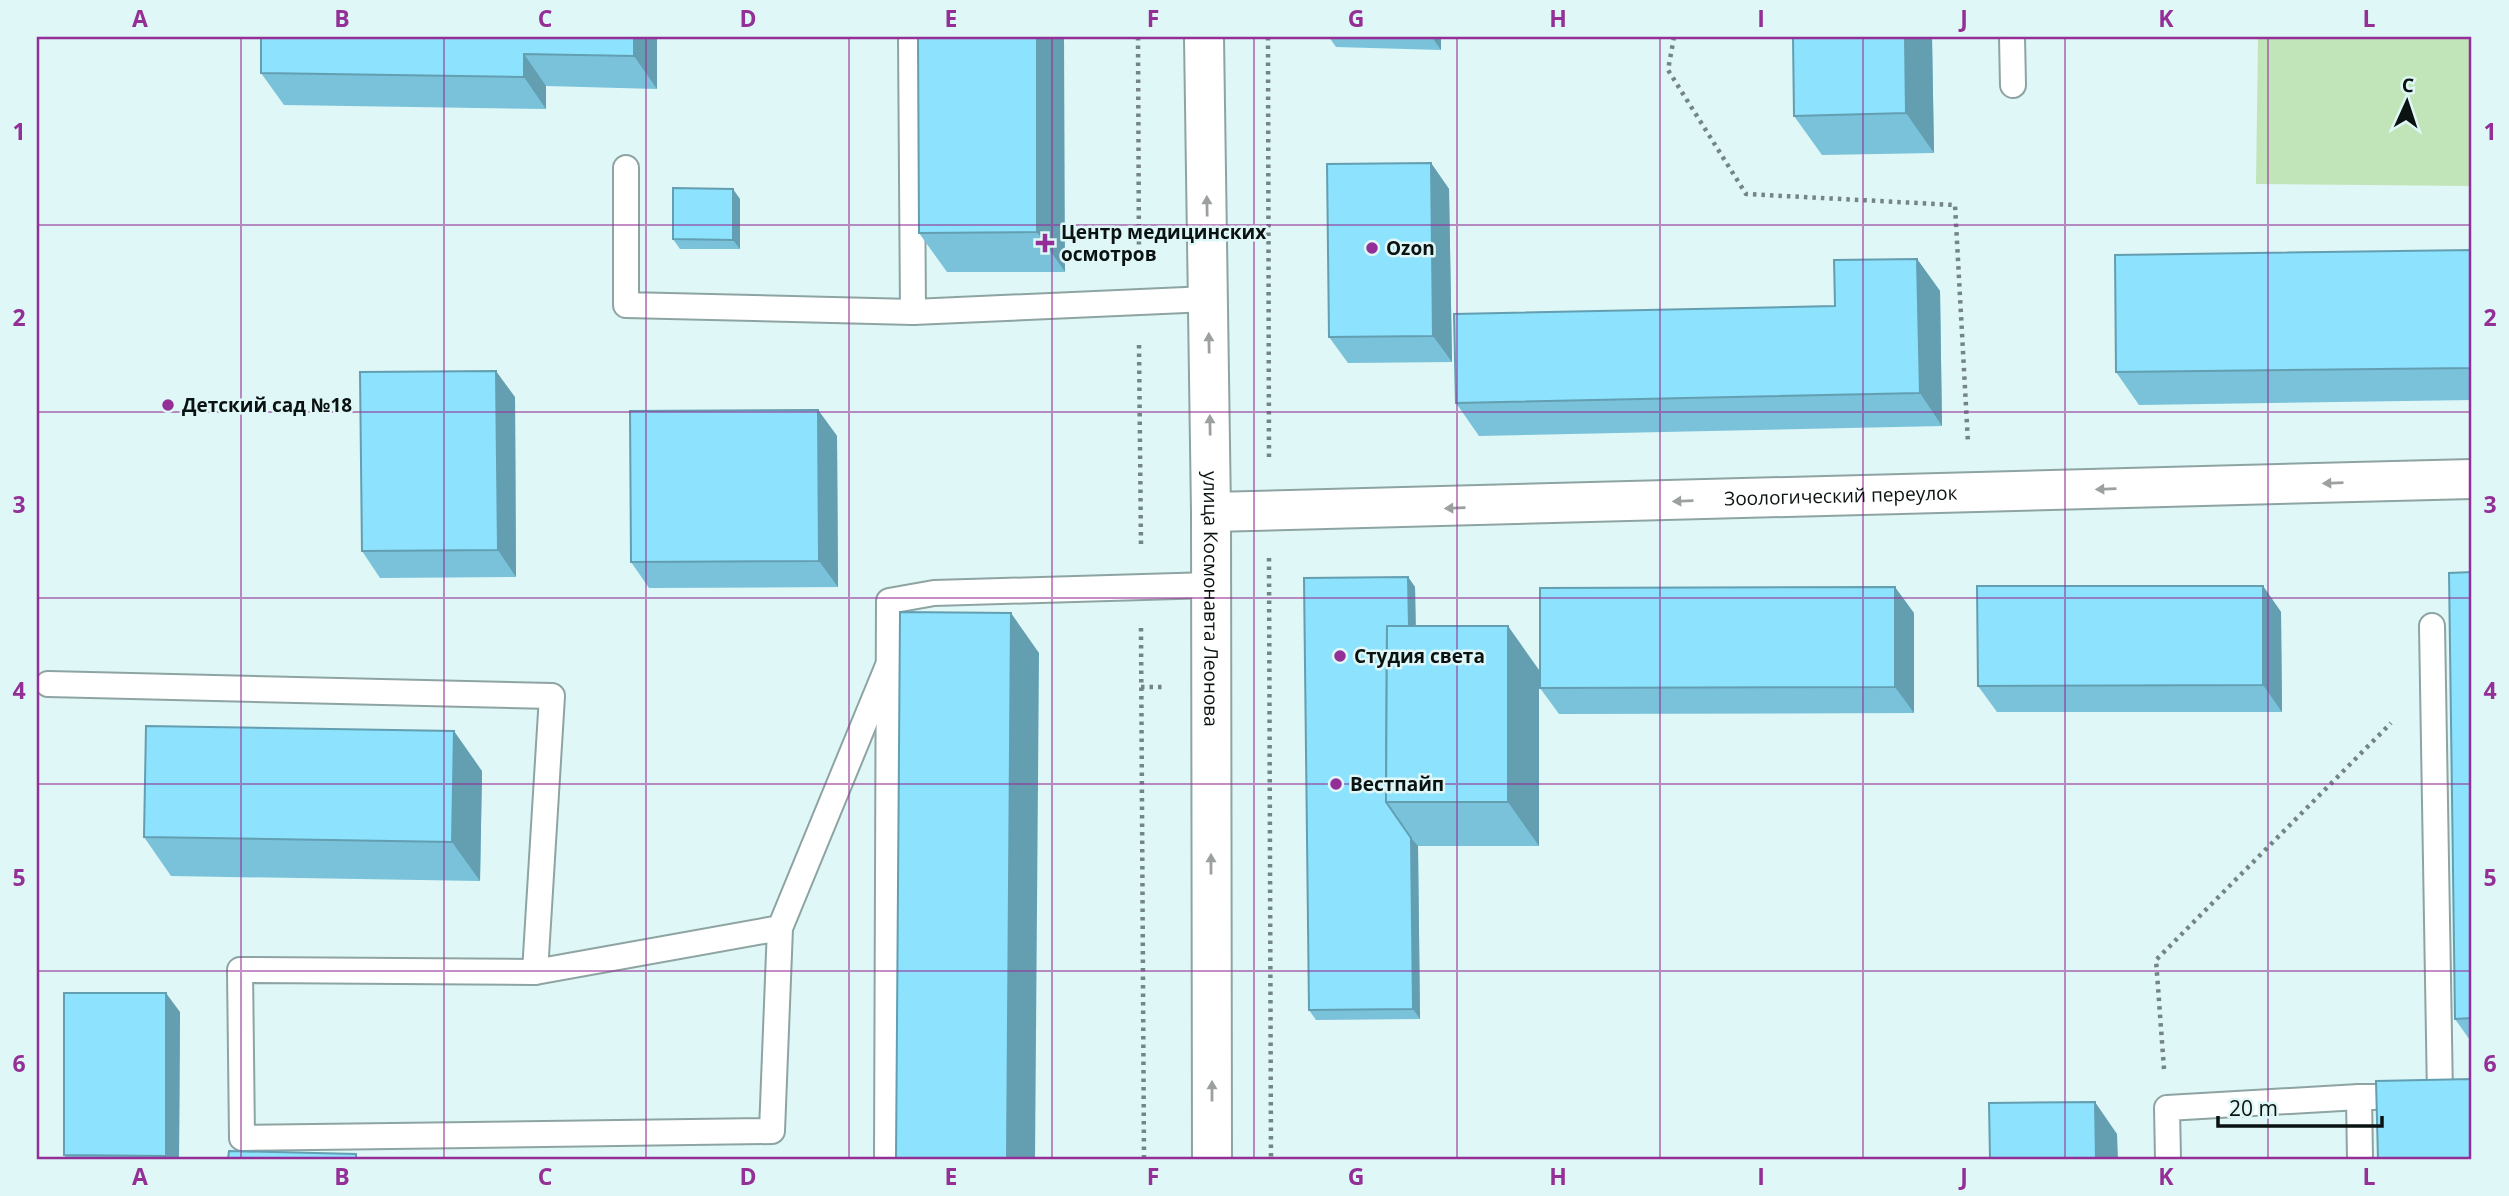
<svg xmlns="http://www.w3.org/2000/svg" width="2509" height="1196" font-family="'Open Sans',sans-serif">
<rect width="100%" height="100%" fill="#dff7f6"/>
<!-- green -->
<polygon fill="#c1e5b9" points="2258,37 2472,37 2472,186 2256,184"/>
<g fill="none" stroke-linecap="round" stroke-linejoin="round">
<defs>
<g id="lane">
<polyline points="911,37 913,312 1208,299"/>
<polyline points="2012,37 2013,85"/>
<polyline points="626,168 626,305 913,312"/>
<polyline points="2432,626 2440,1096"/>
<polyline points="48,684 552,696 535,972"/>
<polyline points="780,928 772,1131 242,1138 240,970 535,972 780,928 889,663"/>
<polyline points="887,1159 889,601 934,593 1211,585"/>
<polyline points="2168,1159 2167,1108 2359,1097"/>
<polyline points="2360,1159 2359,1097 2374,1097"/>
</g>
<g id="street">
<path id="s1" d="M1211,512L2472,479"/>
</g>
<g id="secondary">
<path id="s2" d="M1204,37L1211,512L1212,1159"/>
</g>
</defs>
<!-- lane casing -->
<use href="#lane" stroke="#8ea4a3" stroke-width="28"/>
<!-- street casing -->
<use href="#street" stroke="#8ea4a3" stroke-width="42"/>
<!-- secondary casing -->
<use href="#secondary" stroke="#8ea4a3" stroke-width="42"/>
<!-- path -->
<g stroke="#758585" stroke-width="4.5" stroke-dasharray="3.5 5" stroke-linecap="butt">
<polyline points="1138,37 1139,262"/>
<polyline points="1268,37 1269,462"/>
<polyline points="1674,37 1668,70 1746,194 1955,205 1968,443"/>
<polyline points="1139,345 1141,546"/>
<polyline points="1269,558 1271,1159"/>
<polyline points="1141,628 1144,1159"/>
<polyline points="1141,687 1165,687"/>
<polyline points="2164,1069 2156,960 2391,723"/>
</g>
<!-- lane -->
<use href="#lane" stroke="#fff" stroke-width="24"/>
<!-- street -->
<use href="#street" stroke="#fff" stroke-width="38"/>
<!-- secondary -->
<use href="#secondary" stroke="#fff" stroke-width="38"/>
</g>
<!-- wall -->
<g fill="#79c2da">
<polygon points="657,37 657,89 546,86 546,109 284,105 261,73"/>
<polygon points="918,37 1065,272 947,272 919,233"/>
<polygon points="1329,37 1441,37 1441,50 1336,47"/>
<polygon points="1793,37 1932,37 1934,153 1822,155 1794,116"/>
<polygon points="1431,163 1449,189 1452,362 1348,363 1329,337"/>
<polygon points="740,199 740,249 680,249 673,239"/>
<polygon points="2472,250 2472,400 2139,405 2116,372"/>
<polygon points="1917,259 1940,291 1942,426 1479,436 1456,403 1835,306"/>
<polygon points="515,397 516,577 380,578 362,551"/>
<polygon points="818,410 837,436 838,587 649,588 631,562"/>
<polygon points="2472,572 2472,1043 2455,1019"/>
<polygon points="1408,577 1415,587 1416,626 1539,670 1539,846 1418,846 1420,1019 1316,1020 1309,1010"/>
<polygon points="2263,586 2281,612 2282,712 1997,712 1978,686"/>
<polygon points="1914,613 1914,713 1559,714 1540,688"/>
<polygon points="482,771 480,881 171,876 144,837"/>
<polygon points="180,1012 179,1159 66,1159 64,1155"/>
</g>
<!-- shaded-wall -->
<g fill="#639eb1">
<polygon points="634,37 657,37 657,89 634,56"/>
<polygon points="1037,37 1064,37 1065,272 1037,232"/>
<polygon points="1432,37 1441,37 1441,50"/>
<polygon points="1905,37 1932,37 1934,153 1906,113"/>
<polygon points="524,54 546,86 546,109 524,77"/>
<polygon points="1431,163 1449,189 1452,362 1433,336"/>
<polygon points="733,189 740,199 740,249 733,240"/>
<polygon points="1917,259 1940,291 1942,426 1920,393"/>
<polygon points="496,371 515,397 516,577 498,550"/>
<polygon points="818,410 837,436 838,587 819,561"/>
<polygon points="1408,577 1415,587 1418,802 1411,802"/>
<polygon points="2263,586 2281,612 2282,712 2263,685"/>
<polygon points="1895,587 1914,613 1914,713 1895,687"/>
<polygon points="1011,613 1039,653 1035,1159 1007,1159"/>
<polygon points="1508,626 1539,670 1539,846 1508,802"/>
<polygon points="454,731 482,771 480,881 452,842"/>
<polygon points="1411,838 1418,846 1420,1019 1413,1009"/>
<polygon points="166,993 180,1012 179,1159 168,1159 166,1156"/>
<polygon points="2095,1102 2117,1134 2118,1159 2096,1159"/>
</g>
<!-- building -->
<g fill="#8de2fd" stroke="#639eb1" stroke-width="2">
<polygon points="261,37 634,37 634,56 524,54 524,77 261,73"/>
<polygon points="918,37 1037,37 1037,232 919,233"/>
<polygon points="1793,37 1905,37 1906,113 1794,116"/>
<polygon points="1431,163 1433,336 1329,337 1327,164"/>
<polygon points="673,188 733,189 733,240 673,239"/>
<polygon points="2472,250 2472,368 2116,372 2115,255"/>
<polygon points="1917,259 1920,393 1456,403 1454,314 1835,306 1834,260"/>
<polygon points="496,371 498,550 362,551 360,372"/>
<polygon points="818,410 819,561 631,562 630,411"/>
<polygon points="2472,572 2472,1018 2455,1019 2449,573"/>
<polygon points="1408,577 1409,626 1387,626 1386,802 1411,838 1413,1009 1309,1010 1304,578"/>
<polygon points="1977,586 2263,586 2263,685 1978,686"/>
<polygon points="1895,587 1895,687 1540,688 1540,588"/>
<polygon points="900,612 1011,613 1007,1159 896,1159"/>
<polygon points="1387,626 1508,626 1508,802 1386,802"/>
<polygon points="146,726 454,731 452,842 144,837"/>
<polygon points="64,993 166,993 166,1156 64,1155"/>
<polygon points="2472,1079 2472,1159 2378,1159 2376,1081"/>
<polygon points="2095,1102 2096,1159 1990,1159 1989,1103"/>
<polygon points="229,1151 356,1154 356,1159 228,1159"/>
</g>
<!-- one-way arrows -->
<defs><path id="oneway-solid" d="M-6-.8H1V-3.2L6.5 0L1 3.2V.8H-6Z" transform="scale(1.75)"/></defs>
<g fill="#9da0a0">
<use href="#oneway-solid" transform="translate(1207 206) rotate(-91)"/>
<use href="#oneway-solid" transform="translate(1209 343) rotate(-91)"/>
<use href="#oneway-solid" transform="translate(1210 425) rotate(-91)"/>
<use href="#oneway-solid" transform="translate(2333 483) rotate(178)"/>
<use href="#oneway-solid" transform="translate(2106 489) rotate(178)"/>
<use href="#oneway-solid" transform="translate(1683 501) rotate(178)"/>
<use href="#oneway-solid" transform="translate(1455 508) rotate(178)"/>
<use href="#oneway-solid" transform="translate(1211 864) rotate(-90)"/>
<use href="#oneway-solid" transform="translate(1212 1091) rotate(-90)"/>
</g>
<!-- grid -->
<path fill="none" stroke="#932f96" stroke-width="2" stroke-opacity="0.55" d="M241,37V1159M444,37V1159M646,37V1159M849,37V1159M1052,37V1159M1254,37V1159M1457,37V1159M1660,37V1159M1863,37V1159M2065,37V1159M2268,37V1159M37,225H2472M37,412H2472M37,598H2472M37,784H2472M37,971H2472"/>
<!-- markers -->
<g fill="#932f96" stroke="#dff7f6" stroke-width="2.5">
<path d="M1041.5 232.5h7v7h7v7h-7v7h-7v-7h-7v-7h7z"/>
<circle cx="1372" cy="248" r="7"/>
<circle cx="168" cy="405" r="7"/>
<circle cx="1340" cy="656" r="7"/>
<circle cx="1336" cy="784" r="7"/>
</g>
<g text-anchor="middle" stroke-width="5" stroke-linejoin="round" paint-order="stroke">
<!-- poi labels -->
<g font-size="19" font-weight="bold" fill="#0a1212" stroke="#dff7f6" text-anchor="start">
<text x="1061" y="239">Центр медицинских<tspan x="1061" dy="22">осмотров</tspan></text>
<text x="1386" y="255">Ozon</text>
<text x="182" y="412">Детский сад №18</text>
<text x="1354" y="663">Студия света</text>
<text x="1350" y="791">Вестпайп</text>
</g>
<!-- street labels -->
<g font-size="19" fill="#0a1212" stroke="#dff7f6">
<text dy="7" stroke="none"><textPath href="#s1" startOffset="630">Зоологический переулок</textPath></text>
<text dy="7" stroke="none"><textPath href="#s2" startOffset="562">улица Космонавта Леонова</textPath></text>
</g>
</g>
<!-- border -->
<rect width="2509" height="1196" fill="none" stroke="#dff7f6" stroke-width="77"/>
<!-- north arrow -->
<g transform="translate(2407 102) rotate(3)" stroke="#dff7f6" stroke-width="5" paint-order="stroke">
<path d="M0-5L12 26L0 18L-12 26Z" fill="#0a1212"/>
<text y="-10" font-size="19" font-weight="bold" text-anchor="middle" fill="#0a1212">С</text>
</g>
<!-- scale -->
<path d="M2218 1116v10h164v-10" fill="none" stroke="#0a1212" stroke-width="3.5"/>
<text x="2229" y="1116" font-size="21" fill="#0a1212" stroke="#dff7f6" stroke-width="5" paint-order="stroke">20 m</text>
<rect x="38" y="38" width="2432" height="1120" fill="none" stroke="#932f96" stroke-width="2.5"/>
<g font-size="23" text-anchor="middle" font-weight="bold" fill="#932f96">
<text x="140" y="27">A</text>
<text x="342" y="27">B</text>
<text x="545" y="27">C</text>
<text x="748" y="27">D</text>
<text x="951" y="27">E</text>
<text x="1153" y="27">F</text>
<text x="1356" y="27">G</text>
<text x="1558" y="27">H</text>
<text x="1761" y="27">I</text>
<text x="1964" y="27">J</text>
<text x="2166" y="27">K</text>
<text x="2369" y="27">L</text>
<text x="19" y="140">1</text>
<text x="2490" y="140">1</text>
<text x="19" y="326">2</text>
<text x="2490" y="326">2</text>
<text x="19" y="513">3</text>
<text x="2490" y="513">3</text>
<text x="19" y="699">4</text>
<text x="2490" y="699">4</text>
<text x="19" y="886">5</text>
<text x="2490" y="886">5</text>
<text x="19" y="1072">6</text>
<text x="2490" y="1072">6</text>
<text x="140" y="1185">A</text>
<text x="342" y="1185">B</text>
<text x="545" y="1185">C</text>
<text x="748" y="1185">D</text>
<text x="951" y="1185">E</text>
<text x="1153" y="1185">F</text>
<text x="1356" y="1185">G</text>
<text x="1558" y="1185">H</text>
<text x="1761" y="1185">I</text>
<text x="1964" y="1185">J</text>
<text x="2166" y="1185">K</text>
<text x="2369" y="1185">L</text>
</g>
</svg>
